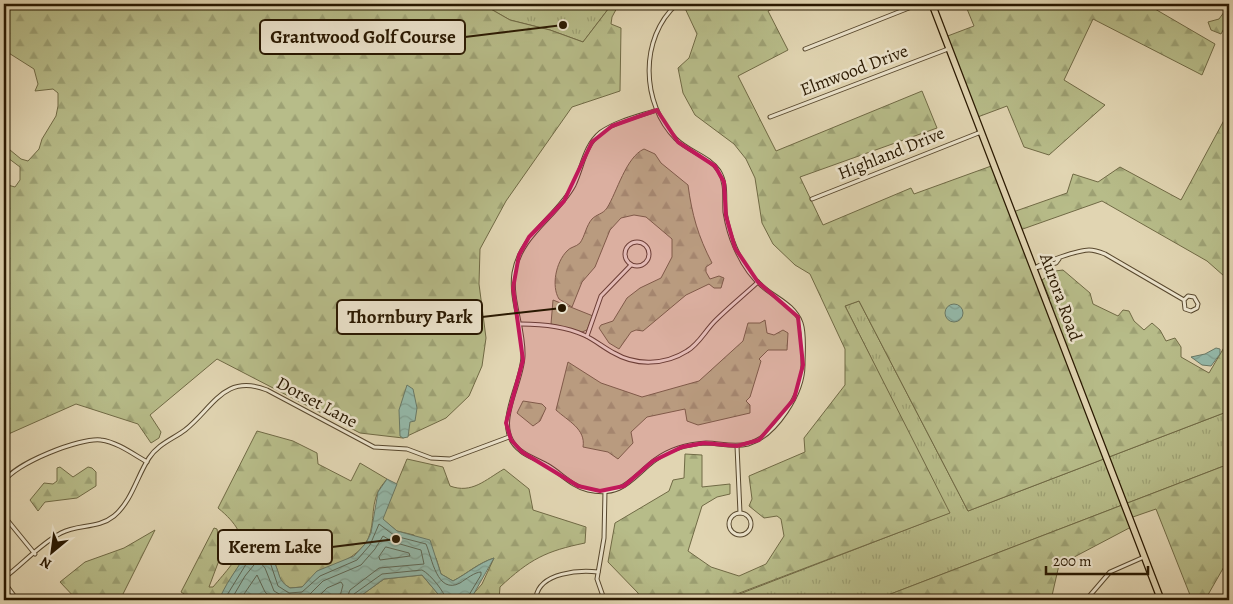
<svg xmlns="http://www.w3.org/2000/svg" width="1233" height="604" font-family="Alegreya,serif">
<defs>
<pattern id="grass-tufts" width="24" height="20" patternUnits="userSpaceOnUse" patternTransform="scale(1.25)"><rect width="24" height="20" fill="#b7bc89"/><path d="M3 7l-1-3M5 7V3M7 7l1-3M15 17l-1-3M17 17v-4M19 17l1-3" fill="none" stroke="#9da174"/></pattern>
<pattern id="forest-firs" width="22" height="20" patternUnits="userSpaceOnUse" patternTransform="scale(1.25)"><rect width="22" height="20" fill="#b7bc89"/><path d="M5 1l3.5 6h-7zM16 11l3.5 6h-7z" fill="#9da174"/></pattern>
<pattern id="water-waves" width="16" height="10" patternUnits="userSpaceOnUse" patternTransform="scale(1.25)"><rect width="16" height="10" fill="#94b9aa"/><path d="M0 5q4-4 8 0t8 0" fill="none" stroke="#809e90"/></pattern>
</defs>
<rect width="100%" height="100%" fill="#e1d5b2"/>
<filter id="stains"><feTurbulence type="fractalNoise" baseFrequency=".004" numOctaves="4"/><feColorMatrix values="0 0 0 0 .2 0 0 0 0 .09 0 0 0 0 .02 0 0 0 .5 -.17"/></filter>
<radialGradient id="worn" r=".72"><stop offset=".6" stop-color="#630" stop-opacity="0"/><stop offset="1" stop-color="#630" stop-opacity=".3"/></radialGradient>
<!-- grass -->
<g fill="url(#grass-tufts)" stroke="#706a45">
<polygon points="482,4 612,4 583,42 550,30 510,20"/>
<polygon points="859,301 968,511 1229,411 1229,464 875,600 724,600 949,513 845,306"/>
</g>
<!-- forest -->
<g fill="url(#forest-firs)" stroke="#706a45">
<polygon points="4,4 482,4 510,20 550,30 583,42 612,4 619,4 612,17 611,24 621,28 620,91 572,107 506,201 480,249 479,284 486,338 482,366 469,396 446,418 403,438 360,433 217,359 150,415 161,432 159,438 151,443 138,424 76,404 4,436 4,184 15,187 20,180 20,167 4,155 4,145 21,159 28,161 39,149 42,139 56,116 58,106 58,93 53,89 35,91 38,84 34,69 4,50"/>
<polygon points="683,4 784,4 768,11 788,50 738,76 776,151 922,91 937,128 800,177 823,225 911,188 914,194 994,165 1013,212 1067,193 1073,174 1098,182 1120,167 1181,200 1229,111 1229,287 1224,276 1207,261 1102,201 1020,230 1047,300 1050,299 1042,280 1055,271 1063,270 1090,293 1093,304 1118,316 1123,310 1129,311 1134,321 1144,330 1152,323 1160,330 1166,341 1175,338 1181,347 1181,357 1209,373 1229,339 1229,373 1224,382 1229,386 1229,411 968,511 859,301 845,306 950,513 721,600 641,600 638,593 608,562 615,523 669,491 673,480 684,478 685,454 702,455 702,487 730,484 730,494 717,497 702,506 688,551 711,567 739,576 766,564 784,536 781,519 777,516 764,518 749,506 752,499 749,476 805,452 804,438 845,385 845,349 810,274 795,265 773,244 762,223 755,178 746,159 734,144 695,115 683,93 678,68 689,58 697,34"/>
<polygon points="965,4 1158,4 1155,9 1215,44 1202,75 1093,19 1064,80 1105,105 1049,155 1024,147 1007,106 975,118 945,37 974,26"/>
<polygon points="1227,4 1229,4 1229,19 1221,34 1211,30 1208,22 1219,19 1227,8"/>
<path d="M644,149L655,154L661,163L688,185C692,215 698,236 712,263L706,267V272L710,279L719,276L724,278L721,288H714L709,284L686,295L643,331L636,330L631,332L619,349L609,343L599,328L601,325L613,321L627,298L640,288L661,278L672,257V239L646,217L634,215L621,218L610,230L595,267L582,282L572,307L559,299C551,286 556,262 567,251C570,247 576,247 580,243C585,236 586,226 592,219C597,214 603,214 607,208C617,192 626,157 644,149Z"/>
<path d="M765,320L767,333L774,335L783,330L788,333L787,350H768L759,359L761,361L750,397L746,401L750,405V413L698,425L687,421L685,409L647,417L631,432L633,443L618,459L608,452L583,447C586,429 568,421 556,410L568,362L601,383L642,397L699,381L743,341L748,323H760Z"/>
<polygon points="523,401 542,404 546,408 540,421 533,426 517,413"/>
<path d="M257,431L293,441L317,453L318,464L351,481L360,463L387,479C384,483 380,487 378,492C370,508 376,529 365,544C349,566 319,566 302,587L290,588L281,582L275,563L248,555L236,570L219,600H193L181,592L214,528L217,529L221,555L209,587H213C240,555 257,540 218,508Z"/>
<path d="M407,459L443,467L450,486C472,494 485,480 504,469L529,489L533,510L586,527L585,543C546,551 530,559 500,587L499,600H468L482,584L494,558C478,563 468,573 453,581L441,574L436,558L414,535L397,531L382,519Z"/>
<polygon points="1229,464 1229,558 1205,600 1192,600 1156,509 1130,518 1133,526 1059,565 1051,600 875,600"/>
<polygon points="60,467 73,477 88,467 92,468 96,472 96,486 77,498 45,502 38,511 30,500 44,483 53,484 57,481 57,468"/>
<polygon points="155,530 120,600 77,600 60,582 85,562 124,548"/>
<polygon points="422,575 443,600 355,600 384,579"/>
</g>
<!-- green -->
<polygon fill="#b7bc89" stroke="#706a45" points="553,300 593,316 587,330 582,332 551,324"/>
<!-- water -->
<g fill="url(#water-waves)" stroke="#697966">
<circle cx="954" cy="313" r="9"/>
<polygon points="1216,348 1220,349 1220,354 1211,366 1202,365 1191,357 1205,354"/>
<polygon points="407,385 413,389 417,408 415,421 410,422 408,437 403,438 400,436 399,410"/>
<path d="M387,479L397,484L383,519L397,531L430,540L441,574L453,581C468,573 479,563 494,558L472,597L468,600H443L422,575L384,579L355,600H219C228,577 246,560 254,537C262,544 269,552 274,562C281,575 277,580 290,588L302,587L317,571L354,556L366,543L371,533L378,492Z"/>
</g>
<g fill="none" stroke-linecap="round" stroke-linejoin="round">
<!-- shore -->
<g stroke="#5e6856" stroke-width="1">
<polygon points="386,547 409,553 410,556 380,560 379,557"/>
<path d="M224,600L256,548L261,550L271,565L278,586L289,593L302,592L320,576L357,560L370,545L379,524L395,536L426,544C432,558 437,595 460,583C466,579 475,572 481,572V575L466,600"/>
<polyline points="231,600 245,576 258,560 265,568 274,591 288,599 303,598 309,595 323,581 361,565 375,549 383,536 393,542 421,550 424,564 379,568 350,590 346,600"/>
<polyline points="240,600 257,575 265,592 274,600"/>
<polyline points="315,600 327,588 341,582 343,585 339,600"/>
<path d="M352,600L354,594L382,574L422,570C430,574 445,592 446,600"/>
</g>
<defs>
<g id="street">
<polyline points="805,49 919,4"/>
<path d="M657,110C639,116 617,121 601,132C584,146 583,166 574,185C557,217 520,235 514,273C510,301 524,327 523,356C522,387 490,428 521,451C528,457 539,460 547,465C561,473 571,486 588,490C623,498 632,477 655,460C670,449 688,444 706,443C720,443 733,448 748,444C776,436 803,393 803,365C803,351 805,335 801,323C794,304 775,298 762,286C750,276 741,261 735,247C730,236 727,224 725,212C724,198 727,184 719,171C709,156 689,152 676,139C641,104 639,38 677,4"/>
<polyline points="4,117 4,118"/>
<polyline points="770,117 948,49"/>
<polyline points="812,199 981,132"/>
<circle cx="637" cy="254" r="12"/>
<path d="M1059,259L1056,263L1035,268C1043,262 1079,250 1089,250C1094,250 1100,252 1105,254L1184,300L1188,296L1194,297L1198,304L1197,308L1191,311L1185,309L1184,300"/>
<path d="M521,324C543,324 564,326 584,335C595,340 604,348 614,353C636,366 665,365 687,351C699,344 705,331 715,321C729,307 744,295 758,282"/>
<polyline points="587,336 601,296 631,265"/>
<polyline points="737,446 740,513"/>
<path d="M4,482C13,464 81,437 101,440C117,442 133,454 147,462"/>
<circle cx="740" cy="524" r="11"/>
<polyline points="4,516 35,554"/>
<path d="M4,578C23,564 40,544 61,533C78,524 98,529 114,516C132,501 137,476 149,458C158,444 173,439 185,430C213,408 224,373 267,390L374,447L407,449L431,458L450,459L509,437"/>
<polyline points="4,582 17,600"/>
<path d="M536,597C540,572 580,570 598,572"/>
<polyline points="604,599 597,579 604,538 605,491"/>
<polyline points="604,599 609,597 614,600"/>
<polyline points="530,600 536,597 542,600"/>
<polyline points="1086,600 1110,572 1144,557"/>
</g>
<polyline id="primary" points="932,4 1161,600"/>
</defs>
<!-- street casing -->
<use href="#street" stroke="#57472d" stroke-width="5"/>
<!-- primary casing -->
<use href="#primary" stroke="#291801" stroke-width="8"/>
<!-- street -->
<use href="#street" stroke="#ece4cd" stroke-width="3"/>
<!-- primary -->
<use href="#primary" stroke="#e1d5b2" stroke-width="5.5"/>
</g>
<!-- marked area -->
<path fill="#c2185b" fill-opacity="0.2" stroke="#c2185b" stroke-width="4" stroke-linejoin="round" d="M657,110L678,142L715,166L724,182L726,216L735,248L758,282L798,317L803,365L794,399L759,440L737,446L704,443L682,447L653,461L624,486L600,491L578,486L522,452L511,440L506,423L523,360L513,288L519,255L529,237L564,201L592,142L612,126Z"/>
<g text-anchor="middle" stroke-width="5" stroke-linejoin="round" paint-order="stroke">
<!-- street labels -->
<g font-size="18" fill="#291801" stroke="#ece4cd">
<text transform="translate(854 70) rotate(-21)" y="6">Elmwood Drive</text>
<text transform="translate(891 153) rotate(-22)" y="6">Highland Drive</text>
<text transform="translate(1061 297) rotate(70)" y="6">Aurora Road</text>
<text transform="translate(317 402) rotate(28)" y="6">Dorset Lane</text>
</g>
</g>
<!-- callouts -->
<path fill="none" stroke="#291801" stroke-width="2" d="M563 25L465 37M562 308L482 317M396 539L332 547"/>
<g fill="#291801" stroke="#ece4cd" stroke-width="2">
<circle cx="563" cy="25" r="5"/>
<circle cx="562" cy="308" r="5"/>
<circle cx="396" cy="539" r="5"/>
</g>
<g fill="#ece4cd" stroke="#291801" stroke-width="2">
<rect x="260" y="20" width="205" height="34" rx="5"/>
<rect x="337" y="300" width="145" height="34" rx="5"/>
<rect x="218" y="530" width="114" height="34" rx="5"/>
</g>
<g font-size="19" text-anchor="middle" font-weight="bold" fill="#291801">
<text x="363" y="43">Grantwood Golf Course</text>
<text x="410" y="323">Thornbury Park</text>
<text x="275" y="553">Kerem Lake</text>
</g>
<!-- margin -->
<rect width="1233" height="604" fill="none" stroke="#e1d5b2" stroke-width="20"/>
<rect x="5" y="5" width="1223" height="594" fill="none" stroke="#291801" stroke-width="2.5"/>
<rect x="10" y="10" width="1213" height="584" fill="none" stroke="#291801"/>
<!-- north arrow -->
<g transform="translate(52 552) rotate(209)" stroke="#ece4cd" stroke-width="4" paint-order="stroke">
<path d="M0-4L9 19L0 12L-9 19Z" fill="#291801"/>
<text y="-8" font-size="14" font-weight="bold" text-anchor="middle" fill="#291801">N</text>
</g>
<!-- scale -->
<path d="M1046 566v8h102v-8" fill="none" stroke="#291801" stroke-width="2.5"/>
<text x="1053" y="566" font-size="15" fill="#291801" stroke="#ece4cd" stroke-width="4" paint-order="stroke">200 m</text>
<rect width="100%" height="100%" filter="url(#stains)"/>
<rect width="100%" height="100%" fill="url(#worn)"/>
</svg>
